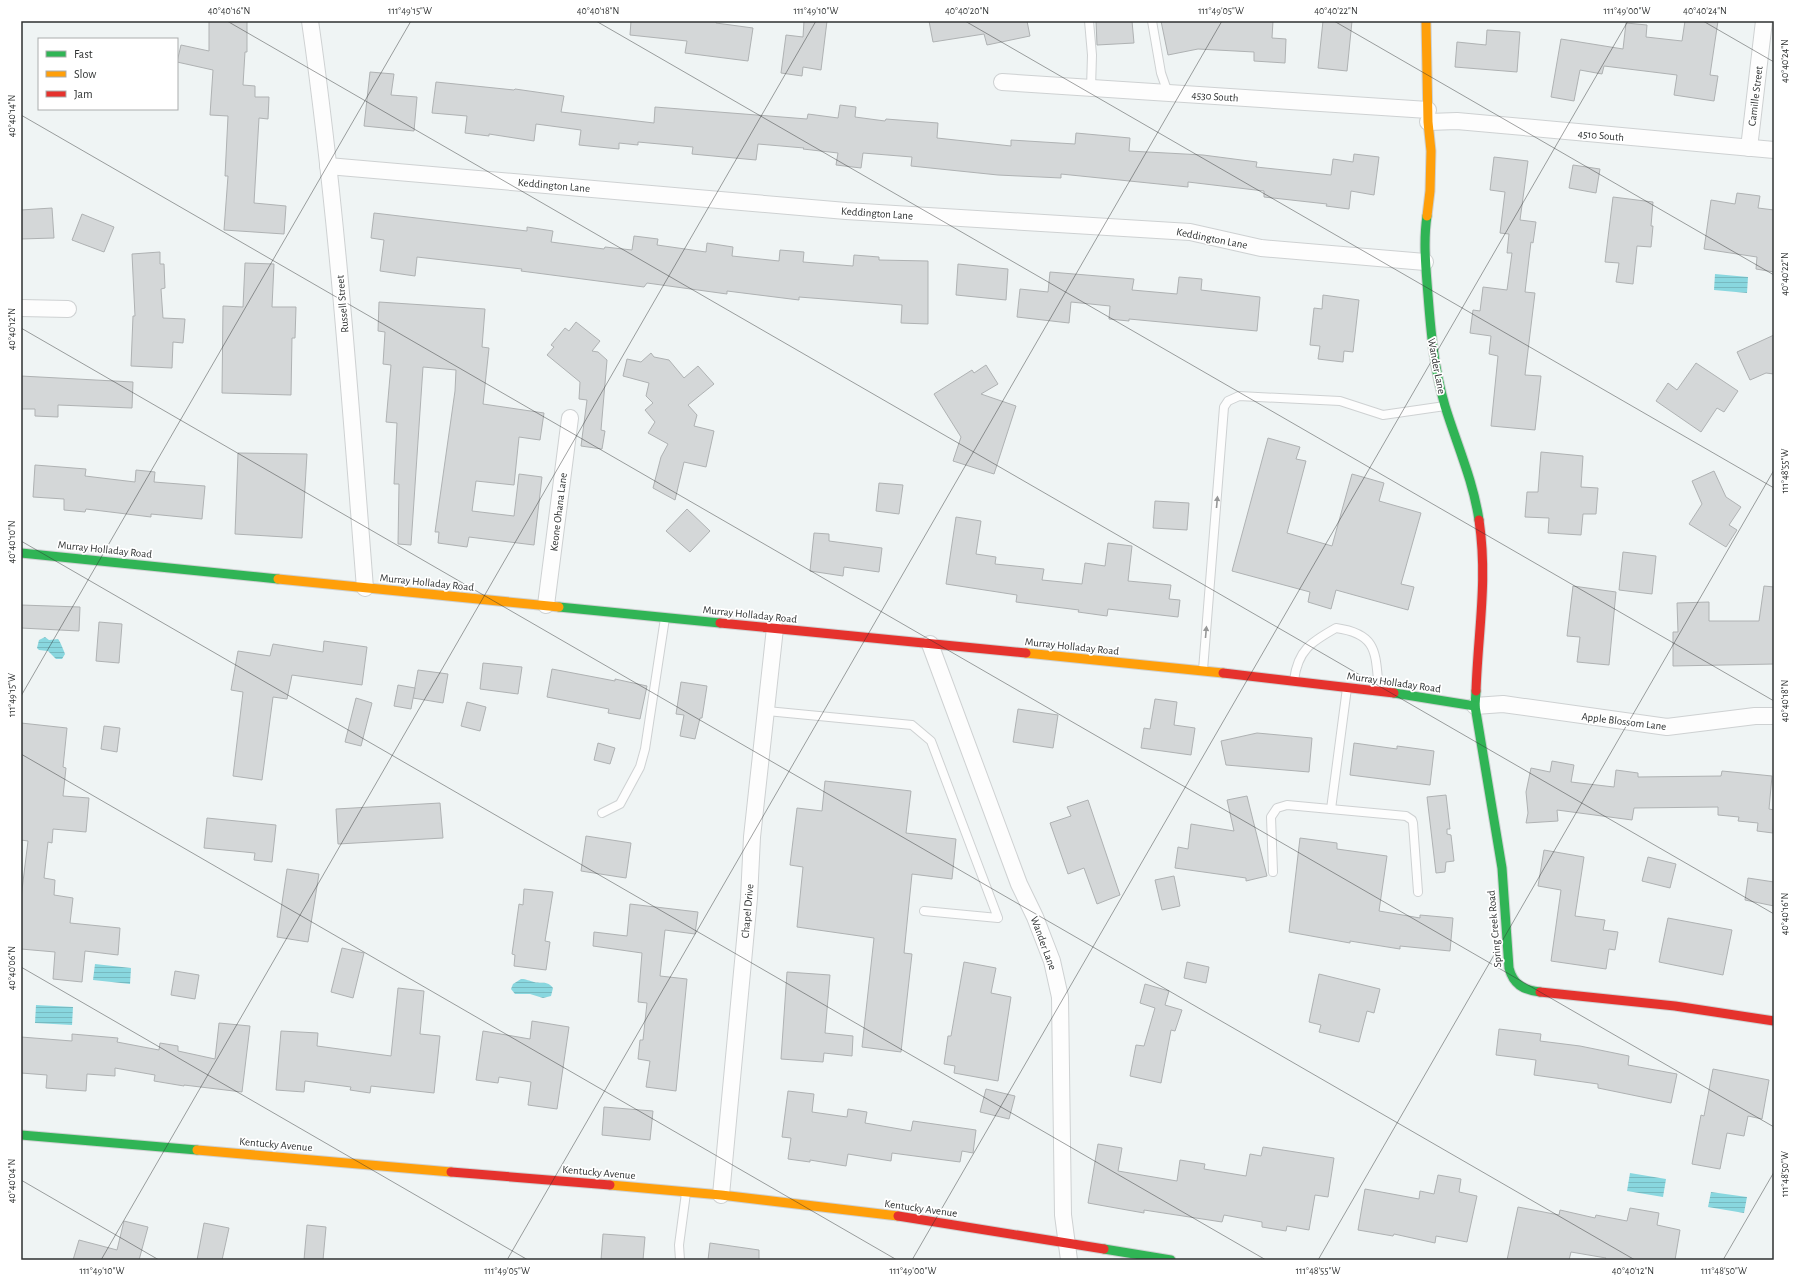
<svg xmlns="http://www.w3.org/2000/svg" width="1795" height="1281" font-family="'Alegreya Sans',sans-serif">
<defs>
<pattern id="water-rules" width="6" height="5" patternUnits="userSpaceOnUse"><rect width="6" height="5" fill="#89d7df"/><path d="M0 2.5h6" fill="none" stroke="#77b9c0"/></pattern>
</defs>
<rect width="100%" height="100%" fill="#eff4f4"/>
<!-- water -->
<g fill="url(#water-rules)">
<polygon points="1715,274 1748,277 1747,293 1714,290"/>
<path d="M45,637L49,640L58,639C60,641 64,651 65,654L62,659H56L48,651L39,650L37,648L39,640Z"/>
<polygon points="95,964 131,968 130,984 93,980"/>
<path d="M521,979C527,979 529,981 534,982C542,984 547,980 553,988L551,996L543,998L530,994H515L511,989L513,984Z"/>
<polygon points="36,1005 73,1007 72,1025 35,1023"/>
<polygon points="1630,1173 1666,1179 1663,1197 1627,1191"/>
<polygon points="1711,1192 1747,1197 1744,1213 1708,1207"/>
</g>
<!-- building -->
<g fill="#d4d7d8" stroke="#afb2b3">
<polygon points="209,21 247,21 247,52 245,52 243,85 255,86 255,97 269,97 268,119 259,118 254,203 286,206 284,234 224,230 228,176 225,176 228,116 210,115 213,70 177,62 181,45 209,51"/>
<polygon points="631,21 716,21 716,23 753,28 748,61 685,53 687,41 630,35"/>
<polygon points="804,21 827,21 821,70 803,67 802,76 781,73 786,35 803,37"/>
<polygon points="929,21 1027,21 1030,36 987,45 984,34 933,42"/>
<polygon points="1096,21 1132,21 1134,43 1097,45"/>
<polygon points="1161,21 1273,21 1272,38 1286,39 1285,63 1254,61 1254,52 1198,49 1168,55"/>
<polygon points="1323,21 1352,21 1347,71 1318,68"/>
<polygon points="1685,21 1718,21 1710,75 1718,76 1714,101 1674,95 1677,75 1604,66 1602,74 1580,70 1574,101 1551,97 1561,39 1623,49 1626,23 1647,25 1646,37 1682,41"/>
<polygon points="1487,30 1520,32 1517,72 1455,67 1457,42 1486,45"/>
<polygon points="370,72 394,74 391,95 417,97 414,131 364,126"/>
<polygon points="436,82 514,90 515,89 564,96 561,112 654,123 655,107 807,119 808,114 838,118 840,105 856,107 855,117 885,121 886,119 938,123 937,138 1011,146 1011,140 1075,144 1076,133 1130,138 1129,151 1203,155 1257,162 1256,167 1331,175 1333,159 1353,162 1354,154 1379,157 1374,195 1351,191 1349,209 1326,206 1327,204 1264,197 1264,191 1188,182 1188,187 1061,174 1061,178 998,175 911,166 912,157 863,153 861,168 836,165 838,153 803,149 804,148 758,144 756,160 692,154 693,147 638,142 638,145 619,143 619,149 579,145 581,130 536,124 534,141 489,134 489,136 465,133 467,116 432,113"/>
<polygon points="1494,157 1528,161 1520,220 1536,222 1533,243 1531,242 1525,292 1535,293 1525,375 1541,376 1535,430 1491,426 1498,356 1489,354 1491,336 1470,333 1473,310 1480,311 1483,287 1507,290 1512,253 1507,253 1509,234 1500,233 1505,192 1490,190"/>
<polygon points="1573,165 1600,169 1596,193 1569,188"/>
<polygon points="1737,193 1760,196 1758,208 1774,210 1774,272 1756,269 1757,257 1704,249 1711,200 1735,204"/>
<polygon points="1613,197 1653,202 1651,226 1653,226 1651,247 1637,246 1633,284 1616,282 1619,263 1605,262"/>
<polygon points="52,208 54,238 21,239 21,210"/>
<polygon points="374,213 527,231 527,227 553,231 551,242 604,249 605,247 632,250 634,236 658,239 657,245 706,252 707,243 733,247 732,256 779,261 780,250 804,252 803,262 853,266 854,255 879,257 879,260 928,261 928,324 901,323 902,305 799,297 799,300 727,291 727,294 647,283 644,287 521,271 522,269 417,257 415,276 380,271 384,240 371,238"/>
<polygon points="82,214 114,227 104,252 72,240"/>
<polygon points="160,252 160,264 164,264 165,288 161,289 163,318 185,319 183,343 173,342 172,368 131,366 133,316 135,316 132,254"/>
<polygon points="245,263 274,264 272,307 296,307 295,338 292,338 291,395 222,393 223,306 243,307"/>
<polygon points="958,264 1008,269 1006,300 956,295"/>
<polygon points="1050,272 1134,279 1132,290 1177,294 1179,277 1202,279 1201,290 1260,297 1257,331 1129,319 1129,321 1109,319 1110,306 1071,302 1069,323 1017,317 1020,289 1048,292"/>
<polygon points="1323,295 1359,300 1353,352 1344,351 1343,362 1318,359 1320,346 1310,345 1314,308 1322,309"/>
<polygon points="379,302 485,309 482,347 489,348 483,404 544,413 540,440 519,437 514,485 476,481 472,511 514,516 519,474 542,477 534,545 469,537 467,547 438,543 439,532 435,532 455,391 456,370 423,367 411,545 398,544 399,484 394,484 397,423 386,422 391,365 383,364 385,332 378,331"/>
<polygon points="576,322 600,341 592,351 598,352 607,360 601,430 605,431 602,449 581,446 587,400 579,399 580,382 547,355 554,347 551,345 565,328 569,331"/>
<polygon points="1774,335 1774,374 1766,373 1750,380 1737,352"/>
<polygon points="651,353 654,357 669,360 684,378 698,366 714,384 688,405 697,415 694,426 714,431 706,467 684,462 675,500 653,488 661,457 668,444 648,433 655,422 645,410 653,403 646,396 649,383 623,376 627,359 641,362"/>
<polygon points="1696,363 1738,391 1724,412 1717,408 1701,432 1656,401 1668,383 1677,390"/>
<polygon points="986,365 998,384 981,394 1016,406 994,474 953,461 961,437 934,394 972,370 974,373"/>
<polygon points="21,376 133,382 132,408 58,405 58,417 35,416 35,409 21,409"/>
<polygon points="1268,438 1300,447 1296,459 1306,461 1287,533 1332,546 1352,474 1384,483 1379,501 1421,513 1401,584 1414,587 1408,610 1336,590 1331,609 1308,602 1310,592 1232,571"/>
<polygon points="1541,452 1583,456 1581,487 1598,488 1596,514 1583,514 1581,535 1548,533 1549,518 1525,517 1527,492 1538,492"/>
<polygon points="238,453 307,454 302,538 235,534"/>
<polygon points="35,465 86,469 85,476 135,482 136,470 155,472 154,482 205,486 202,519 151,514 151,517 86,509 85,512 64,510 64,499 33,497"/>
<polygon points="1714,471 1726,497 1741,507 1729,525 1737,530 1726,547 1689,524 1702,504 1692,481"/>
<polygon points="879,483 903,485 899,514 876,511"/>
<polygon points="1155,501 1189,503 1187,530 1153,528"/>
<polygon points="687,509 710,531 690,552 666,531"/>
<polygon points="956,517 981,521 976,554 996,557 995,564 1044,569 1042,580 1082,584 1085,563 1105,566 1108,543 1132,546 1128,581 1171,585 1169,599 1180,600 1178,617 1108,609 1107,616 1078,612 1079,610 1016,602 1017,595 946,584"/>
<polygon points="814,533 829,534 829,541 882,548 879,572 844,567 843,576 810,571"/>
<polygon points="1623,552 1656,556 1652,594 1619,590"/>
<polygon points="1573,586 1616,592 1609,665 1577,662 1580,637 1567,636"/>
<polygon points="1764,586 1774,587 1774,664 1673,666 1673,632 1678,632 1677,603 1709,602 1709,621 1759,621"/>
<polygon points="21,605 80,607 79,631 21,628"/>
<polygon points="99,622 122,624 119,663 96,661"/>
<polygon points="324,641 367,647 362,685 292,675 287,699 273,697 262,780 233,776 243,692 231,690 238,651 270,656 273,644 323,652"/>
<polygon points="483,663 522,667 518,694 480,689"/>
<polygon points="552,669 615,681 615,679 647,686 640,719 608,713 609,709 547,697"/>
<polygon points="418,670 448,674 443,703 413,698"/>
<polygon points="681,682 707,686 702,718 700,718 695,739 680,736 684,715 676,714"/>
<polygon points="398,685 415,688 411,709 394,706"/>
<polygon points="356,698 372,703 361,746 345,742"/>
<polygon points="1155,699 1177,702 1174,725 1195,728 1191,755 1141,748 1144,728 1150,729"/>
<polygon points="467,702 486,707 480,731 461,726"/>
<polygon points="1018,709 1058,715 1053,748 1013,742"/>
<polygon points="21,723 67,728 63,767 66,768 63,796 89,798 86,832 53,829 52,843 48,842 44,878 55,880 54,895 73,898 70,923 120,928 118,955 85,951 82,982 53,979 55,952 21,949 21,898 28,841 21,840"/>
<polygon points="104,726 120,728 117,752 101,749"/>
<polygon points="1257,733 1312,738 1309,772 1226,765 1221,741"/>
<polygon points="598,743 615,748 610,764 594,760"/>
<polygon points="1354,743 1397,749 1397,746 1434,751 1430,785 1350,775"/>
<polygon points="1552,761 1574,765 1571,782 1614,787 1616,770 1638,773 1638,777 1721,776 1722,771 1772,776 1769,809 1774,810 1773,833 1757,831 1758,823 1738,821 1739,817 1718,815 1718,807 1634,808 1632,820 1557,810 1558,821 1526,823 1528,813 1526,792 1531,768 1550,772"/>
<polygon points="825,781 911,791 906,833 956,839 952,879 912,874 904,953 912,954 901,1052 862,1047 874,938 797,927 803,867 790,865 797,808 822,811"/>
<polygon points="1446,795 1450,829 1447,829 1447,834 1451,835 1454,861 1446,862 1445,872 1436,873 1427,797"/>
<polygon points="1247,796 1267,876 1246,881 1246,878 1175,868 1178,847 1188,849 1191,824 1234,831 1227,800"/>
<polygon points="1088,800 1120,895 1097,904 1084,868 1068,874 1050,823 1071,816 1067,807"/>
<polygon points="440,803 443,838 338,844 336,809"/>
<polygon points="207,818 276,825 272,862 254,860 255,853 204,848"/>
<polygon points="586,836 631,843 626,878 581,871"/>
<polygon points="1300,838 1337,843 1337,849 1387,856 1379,911 1420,918 1420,915 1453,918 1450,951 1400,946 1400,949 1350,941 1350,943 1289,932"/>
<polygon points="1544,850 1584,857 1575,916 1605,920 1603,930 1618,932 1615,950 1609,949 1606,969 1551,961 1561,890 1538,886"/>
<polygon points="1648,857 1676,864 1670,888 1642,881"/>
<polygon points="287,869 319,874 308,942 277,937"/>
<polygon points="1174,876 1180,906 1162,910 1155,880"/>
<polygon points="1748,878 1774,882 1774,906 1745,900"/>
<polygon points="524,889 553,892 545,941 550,942 546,970 514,966 515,955 512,954 519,904 523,905"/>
<polygon points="630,904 698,912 695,934 665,930 660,976 687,979 676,1091 646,1087 650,1061 638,1059 640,1040 643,1040 647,1003 638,1002 642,953 593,946 594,932 627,936"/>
<polygon points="1668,918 1732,930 1723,975 1659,962"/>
<polygon points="342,948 364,953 353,998 331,992"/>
<polygon points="964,962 996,968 991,993 1011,997 998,1081 954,1073 955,1066 944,1064 948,1036 951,1036"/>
<polygon points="1187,962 1209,967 1206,983 1184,978"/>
<polygon points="175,971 199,975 195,999 171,995"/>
<polygon points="787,972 830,975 825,1033 853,1036 852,1056 824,1053 823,1062 781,1059"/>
<polygon points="1319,974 1380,989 1374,1013 1367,1011 1359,1042 1319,1032 1321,1025 1309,1022"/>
<polygon points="1145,984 1169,991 1165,1005 1182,1010 1175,1031 1171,1030 1161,1083 1130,1076 1136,1045 1144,1046 1155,1008 1140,1003"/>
<polygon points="398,988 424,991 420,1034 440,1036 434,1093 371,1086 370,1093 350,1090 351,1087 305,1081 304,1092 276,1090 281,1031 318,1033 317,1046 391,1056"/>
<polygon points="532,1021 569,1027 557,1109 528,1105 531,1082 499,1077 498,1083 476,1080 483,1031 530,1039"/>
<polygon points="219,1023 250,1026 242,1092 184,1085 184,1086 154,1081 155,1075 115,1068 115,1076 87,1074 86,1091 46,1088 47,1075 21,1073 21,1037 72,1041 72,1034 118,1038 117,1042 159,1050 160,1043 178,1046 178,1051 215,1059"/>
<polygon points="1499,1029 1541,1034 1540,1041 1580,1046 1629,1056 1628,1065 1677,1074 1671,1103 1598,1088 1598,1084 1534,1075 1536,1060 1496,1055"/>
<polygon points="1713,1069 1769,1080 1762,1119 1748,1116 1744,1136 1727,1133 1720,1169 1692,1164 1701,1115 1704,1116"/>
<polygon points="986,1089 1015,1096 1009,1119 980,1112"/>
<polygon points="788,1091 814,1094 812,1112 847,1117 848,1109 867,1112 865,1123 911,1131 913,1121 976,1130 973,1153 962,1151 960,1162 892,1153 891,1161 848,1154 846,1166 810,1160 810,1162 788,1159 791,1138 782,1137"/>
<polygon points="604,1107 653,1111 650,1140 602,1135"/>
<polygon points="1098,1144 1122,1148 1118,1171 1177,1181 1180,1160 1205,1164 1204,1169 1246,1176 1250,1154 1261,1156 1263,1147 1334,1158 1328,1197 1315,1195 1309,1230 1287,1226 1286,1231 1262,1227 1262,1222 1224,1215 1222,1222 1144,1210 1144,1213 1088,1203"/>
<polygon points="1438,1175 1461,1179 1459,1192 1477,1196 1467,1242 1436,1236 1435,1243 1394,1234 1393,1236 1358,1230 1365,1189 1419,1199 1420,1191 1434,1194"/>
<polygon points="1518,1207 1559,1215 1560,1210 1595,1218 1596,1215 1627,1221 1630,1208 1659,1213 1657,1225 1680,1230 1675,1260 1605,1260 1606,1258 1571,1252 1569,1260 1507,1260"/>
<polygon points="124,1221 148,1227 139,1260 73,1260 79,1240 117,1250"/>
<polygon points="204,1223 229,1228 222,1260 197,1260"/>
<polygon points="307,1225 326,1227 323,1260 304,1260"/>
<polygon points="603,1234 645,1237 643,1260 601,1260"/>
<polygon points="710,1243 759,1250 759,1260 708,1260"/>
</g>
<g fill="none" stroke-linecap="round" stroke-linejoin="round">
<defs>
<g id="lane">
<polyline points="1089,21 1092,55 1091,88"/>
<polyline points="1152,21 1161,73 1168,93"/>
<polyline points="1203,670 1224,407 1228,401 1239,396 1340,401 1383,415 1445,406"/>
<path d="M1294,680C1298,650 1311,642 1336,628C1379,634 1375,654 1379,690"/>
<polyline points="767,711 912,725 931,741 998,918 924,911"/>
<polyline points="1331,809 1347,688"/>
<polyline points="602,813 620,804 640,767 645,749 665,618"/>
<polyline points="1273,872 1271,817 1277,808 1287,805 1406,816 1412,820 1413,823 1418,892"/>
<polyline points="680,1260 679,1245 686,1193"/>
</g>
<g id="street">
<path d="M310,21C337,209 350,398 365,588"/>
<polyline points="1002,82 1428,110"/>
<polyline points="1428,122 1457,121 1774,150"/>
<polyline points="1749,148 1764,21"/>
<polyline points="328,166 846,211 1190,232 1261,248 1425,262"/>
<polyline points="21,308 68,309"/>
<polyline points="546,605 570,418"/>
<polyline points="930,644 1019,884 1035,917 1052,961 1060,997 1063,1215 1069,1260"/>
<polyline points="1475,706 1503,704 1667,727 1755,716 1774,716"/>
<polyline points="721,1195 749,898 752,837 775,628"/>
</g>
<g id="fast">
<path d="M1427,216C1423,242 1426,269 1428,295C1431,334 1434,368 1445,406C1457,445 1473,480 1479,520"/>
<polyline points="21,553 278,579"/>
<polyline points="559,607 720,623"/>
<path d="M1476,691L1475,706L1502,868L1509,968C1513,984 1523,990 1540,992"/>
<polyline points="1394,693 1475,706"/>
<polyline points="21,1135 197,1150"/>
<polyline points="1104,1249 1171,1260"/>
</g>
<g id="slow">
<polyline points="1426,21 1428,122 1431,151 1430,191 1427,216"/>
<polyline points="278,579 559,607"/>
<polyline points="1026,653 1223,673"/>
<polyline points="197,1150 451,1172"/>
<polyline points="610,1185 721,1195 898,1216"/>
</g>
<g id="jam">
<polyline points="720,623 1026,653"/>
<polyline points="1223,673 1394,693"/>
<path d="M1476,691C1478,631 1488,581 1479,520"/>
<polyline points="1540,992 1675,1006 1774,1021"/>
<polyline points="451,1172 610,1185"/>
<polyline points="898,1216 1104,1249"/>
</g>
</defs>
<!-- lane casing -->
<use href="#lane" stroke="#ced1d2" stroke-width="10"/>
<!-- street casing -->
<use href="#street" stroke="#ced1d2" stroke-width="18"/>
<!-- fast casing -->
<use href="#fast" stroke="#ced1d2" stroke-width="11"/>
<!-- slow casing -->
<use href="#slow" stroke="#ced1d2" stroke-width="11"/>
<!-- jam casing -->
<use href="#jam" stroke="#ced1d2" stroke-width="11"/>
<!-- lane -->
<use href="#lane" stroke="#fdfdfd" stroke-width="8"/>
<!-- street -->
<use href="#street" stroke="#fdfdfd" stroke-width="16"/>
<!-- fast -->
<use href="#fast" stroke="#30b455" stroke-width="9"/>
<!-- slow -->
<use href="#slow" stroke="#ff9f0a" stroke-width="9"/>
<!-- jam -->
<use href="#jam" stroke="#e5322d" stroke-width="9"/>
</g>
<!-- one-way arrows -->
<defs><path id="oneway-solid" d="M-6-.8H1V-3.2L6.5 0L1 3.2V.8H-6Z"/></defs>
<g fill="#969797">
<use href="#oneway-solid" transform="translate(1217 502) rotate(-85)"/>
<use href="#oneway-solid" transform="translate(1206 632) rotate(-85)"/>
</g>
<!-- ticks -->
<path fill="none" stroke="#2e3131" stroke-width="1" stroke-opacity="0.45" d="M227,21L1774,914M596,21L1774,701M965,21L1774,488M1334,21L1774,275M1703,21L1774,62M21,115L1774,1127M21,328L1635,1260M21,541L1266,1260M21,696L411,21M21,754L897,1260M21,967L528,1260M21,1180L159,1260M101,1260L816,21M507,1260L1222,21M912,1260L1628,21M1318,1260L1774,470M1723,1260L1774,1172"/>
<g text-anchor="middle" stroke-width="3.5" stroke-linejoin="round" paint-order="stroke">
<!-- street labels -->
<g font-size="11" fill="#2e3131" stroke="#fff">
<text transform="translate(1215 96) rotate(4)" y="4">4530 South</text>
<text transform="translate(1755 96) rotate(-83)" y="4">Camille Street</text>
<text transform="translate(1601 135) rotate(5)" y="4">4510 South</text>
<text transform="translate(554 185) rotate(5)" y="4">Keddington Lane</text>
<text transform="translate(877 213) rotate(4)" y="4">Keddington Lane</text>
<text transform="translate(1212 238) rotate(11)" y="4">Keddington Lane</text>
<text transform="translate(342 304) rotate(-95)" y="4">Russell Street</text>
<text transform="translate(1437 366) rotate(79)" y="4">Wander Lane</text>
<text transform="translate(558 512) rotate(-83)" y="4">Keone Ohana Lane</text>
<text transform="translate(105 549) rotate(6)" y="4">Murray Holladay Road</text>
<text transform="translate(427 582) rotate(6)" y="4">Murray Holladay Road</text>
<text transform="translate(750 614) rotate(6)" y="4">Murray Holladay Road</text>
<text transform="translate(1072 646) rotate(6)" y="4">Murray Holladay Road</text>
<text transform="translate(1394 682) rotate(8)" y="4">Murray Holladay Road</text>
<text transform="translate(1624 721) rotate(7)" y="4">Apple Blossom Lane</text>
<text transform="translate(747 911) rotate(-85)" y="4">Chapel Drive</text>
<text transform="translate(1494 929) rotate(-95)" y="4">Spring Creek Road</text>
<text transform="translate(1044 943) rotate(70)" y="4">Wander Lane</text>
<text transform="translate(276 1144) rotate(5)" y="4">Kentucky Avenue</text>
<text transform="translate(599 1172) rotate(5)" y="4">Kentucky Avenue</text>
<text transform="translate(921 1208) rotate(8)" y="4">Kentucky Avenue</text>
</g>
</g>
<!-- border -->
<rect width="1795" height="1281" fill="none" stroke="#ffffff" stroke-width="44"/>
<!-- legend -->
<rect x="38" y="38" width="140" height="72" fill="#ffffff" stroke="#abadad"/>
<rect x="46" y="51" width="20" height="6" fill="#30b455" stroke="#abadad"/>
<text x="74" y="58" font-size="12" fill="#2e3131">Fast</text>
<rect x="46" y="71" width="20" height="6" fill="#ff9f0a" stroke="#abadad"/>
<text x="74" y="78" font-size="12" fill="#2e3131">Slow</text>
<rect x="46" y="91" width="20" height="6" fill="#e5322d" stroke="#abadad"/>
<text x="74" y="98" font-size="12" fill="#2e3131">Jam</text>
<rect x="22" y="22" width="1751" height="1237" fill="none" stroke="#2e3131" stroke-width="1.5"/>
<g font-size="10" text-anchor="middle" fill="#2e3131">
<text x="229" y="14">40°40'16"N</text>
<text x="410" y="14">111°49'15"W</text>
<text x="598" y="14">40°40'18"N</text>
<text x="816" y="14">111°49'10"W</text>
<text x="967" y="14">40°40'20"N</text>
<text x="1221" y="14">111°49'05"W</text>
<text x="1336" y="14">40°40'22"N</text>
<text x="1627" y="14">111°49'00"W</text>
<text x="1705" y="14">40°40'24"N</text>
<text transform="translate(1784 61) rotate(-90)" y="4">40°40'24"N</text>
<text transform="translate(11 116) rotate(-90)" y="4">40°40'14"N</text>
<text transform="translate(1784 274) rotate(-90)" y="4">40°40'22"N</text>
<text transform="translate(11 329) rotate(-90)" y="4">40°40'12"N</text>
<text transform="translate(1784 471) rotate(-90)" y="4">111°48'55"W</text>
<text transform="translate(11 542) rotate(-90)" y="4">40°40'10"N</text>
<text transform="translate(11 695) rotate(-90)" y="4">111°49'15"W</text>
<text transform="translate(1784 701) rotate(-90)" y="4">40°40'18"N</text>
<text transform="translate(1784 914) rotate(-90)" y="4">40°40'16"N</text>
<text transform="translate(11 968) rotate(-90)" y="4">40°40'06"N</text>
<text transform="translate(1784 1174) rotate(-90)" y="4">111°48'50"W</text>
<text transform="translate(11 1181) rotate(-90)" y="4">40°40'04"N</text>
<text x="102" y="1274">111°49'10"W</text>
<text x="507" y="1274">111°49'05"W</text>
<text x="913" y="1274">111°49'00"W</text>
<text x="1318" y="1274">111°48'55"W</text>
<text x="1633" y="1274">40°40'12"N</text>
<text x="1724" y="1274">111°48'50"W</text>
</g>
</svg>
